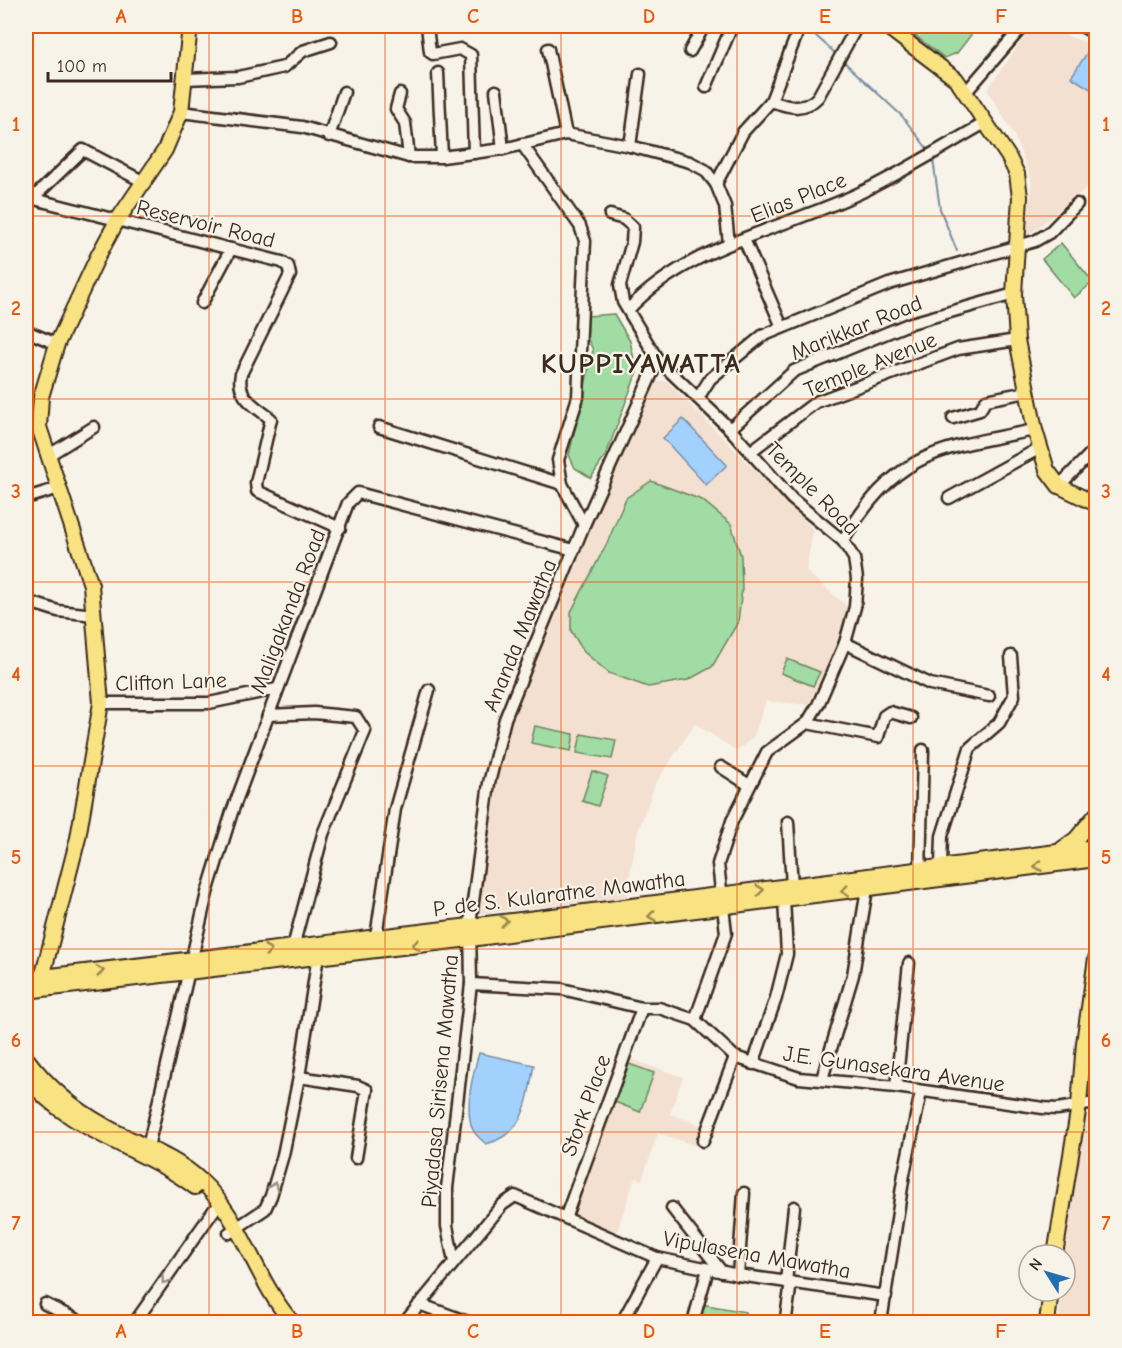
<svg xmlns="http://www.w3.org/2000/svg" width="1122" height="1348" font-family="'Comic Neue',sans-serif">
<rect width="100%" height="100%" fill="#f7f3e8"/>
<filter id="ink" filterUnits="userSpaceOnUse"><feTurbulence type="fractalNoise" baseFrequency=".0167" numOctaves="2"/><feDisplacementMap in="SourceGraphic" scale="12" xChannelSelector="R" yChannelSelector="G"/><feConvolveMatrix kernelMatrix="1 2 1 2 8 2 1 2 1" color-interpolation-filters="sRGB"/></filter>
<g filter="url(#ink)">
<!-- built -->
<g fill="#f3e0d1">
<polygon points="1032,26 1040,26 1096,46 1096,180 1026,237 1032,180 1013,133 987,90"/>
<polygon points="651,381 667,381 813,529 806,571 849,608 842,632 830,664 809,705 766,701 754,736 737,751 695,724 655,784 637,834 626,897 476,914 483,843 503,735 540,637"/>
<polygon points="624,1057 683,1077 670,1114 706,1127 699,1147 658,1133 642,1180 635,1178 617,1231 569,1215"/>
<polygon points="1096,1112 1096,1322 1058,1322 1062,1291 1065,1291 1065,1262 1081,1113"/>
</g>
<!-- green -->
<g fill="#a0dca3" stroke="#6e8360" stroke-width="1.5">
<polygon points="902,26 901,26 978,26 957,53 945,58"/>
<polygon points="1061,243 1093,282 1074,298 1042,259"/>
<polygon points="614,314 630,341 637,372 606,455 591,478 575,468 569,455 593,350 586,335 587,316"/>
<polygon points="651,481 702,500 731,524 741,556 742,589 738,622 712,667 688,680 648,687 609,673 584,652 571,631 571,612 608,541 626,498"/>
<polygon points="787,659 820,672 813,686 781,673"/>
<polygon points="535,726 574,734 571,751 531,743"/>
<polygon points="581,734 616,740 612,759 577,753"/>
<polygon points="592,771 608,776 598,806 582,801"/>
<polygon points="629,1064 654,1073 640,1112 615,1102"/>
<polygon points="701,1304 746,1312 744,1322 698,1322"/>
</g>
<!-- water -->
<g fill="#a3d1fe" stroke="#798ea4" stroke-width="1.5">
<polygon points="1091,47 1096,51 1096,83 1092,90 1071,77"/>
<polygon points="683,419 727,465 706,485 663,438"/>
<path d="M479,1053L534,1065C527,1100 526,1134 486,1144C482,1140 475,1135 473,1130C464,1110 473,1073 479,1053Z"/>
</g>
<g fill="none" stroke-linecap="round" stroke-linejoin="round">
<!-- stream -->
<g stroke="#798ea4" stroke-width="2">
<polyline points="805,26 836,54"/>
<polyline points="842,60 902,116 929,151"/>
<polyline points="933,159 940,209 957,251"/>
</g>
<defs>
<g id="minor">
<polyline points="427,26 430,52 433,54 460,49 471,55 474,153"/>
<polyline points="1081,26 1096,34"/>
<polyline points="548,49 566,134"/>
<polyline points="690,51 704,26"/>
<polyline points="438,73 442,157"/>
<polyline points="184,79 238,77 284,67 303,51 331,42"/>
<polyline points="706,87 732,26"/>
<polyline points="496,91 503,149"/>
<polyline points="966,92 1023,26"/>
<polyline points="400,94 396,109 405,123 409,157"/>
<polyline points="771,101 800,26"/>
<polyline points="181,112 302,127 409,157 442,157 503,149 566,134 630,146 690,162 705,170 716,184 725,206 729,244"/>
<polyline points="329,136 344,92"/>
<polyline points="522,144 580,226 585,241 578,397 558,460 562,484 584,525"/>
<polyline points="630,146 640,74"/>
<path d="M716,184L743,132L771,101C788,107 804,112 818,97L857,26"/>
<path d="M26,197L282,262L288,266L290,275L241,374C236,397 255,406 271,419L256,483L257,491L340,528"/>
<polyline points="32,199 83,150 144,182"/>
<polyline points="610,215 624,219 633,227 632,242 620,285 623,302 658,360 730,429 792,499 843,541 854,558 857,579 855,607 845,643 818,705 807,723 767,752 732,821 718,864 726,933 695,1020"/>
<polyline points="744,239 782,327"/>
<polyline points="202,303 231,249"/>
<path d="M628,310C690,243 787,229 866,190C907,170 946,145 985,123"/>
<polyline points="26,331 57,344"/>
<polyline points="698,398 710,379 762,336 889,284 1035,241 1049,233 1077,204"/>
<polyline points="953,418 980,410 986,400 1027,392"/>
<polyline points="379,427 562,484"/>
<polyline points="730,429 794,371 911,323 1014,294"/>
<polyline points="750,452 816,402 958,349 1017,340"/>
<polyline points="49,455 94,427"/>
<polyline points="1059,486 1096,448"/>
<polyline points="26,498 59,488"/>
<polyline points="949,498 1040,448"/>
<path d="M843,541C897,450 939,449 1035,430"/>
<polyline points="26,601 58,611 94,615"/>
<polyline points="845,643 930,684 989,696"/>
<polyline points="101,703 209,703 277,689"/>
<polyline points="268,715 314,713 356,717 365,731 323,834 293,947"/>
<polyline points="807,723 878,737 884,716 890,712 911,718"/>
<polyline points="721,767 749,785"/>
<polyline points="788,822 792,886"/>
<polyline points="941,865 942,836 970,748 999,723 1014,696 1011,656"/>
<polyline points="920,875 923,750"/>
<polyline points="376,937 395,809 429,690"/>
<polyline points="471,984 562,989 642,1008 659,1008 695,1020 735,1057 799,1078 896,1087 1043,1108 1057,1109 1096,1103"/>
<polyline points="753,1064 776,998 787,954 784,899"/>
<polyline points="299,1077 358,1086 367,1090 356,1158"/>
<polyline points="822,1079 853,975 867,889"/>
<polyline points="896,1087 909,963"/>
<polyline points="703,1141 735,1057"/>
<polyline points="148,1147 207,893 232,812 348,503 358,493 574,550"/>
<polyline points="672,1208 722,1272"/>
<polyline points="566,1216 642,1008"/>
<polyline points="229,1233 265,1209 271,1196 283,1155 299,1077 318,956"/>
<polyline points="454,1262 447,1226 447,1188 471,984 470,924 489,783 505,719 528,662 584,525 658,360"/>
<polyline points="738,1275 744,1193"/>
<polyline points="786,1282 794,1207"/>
<polyline points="45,1304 81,1322"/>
<polyline points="419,1304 468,1322"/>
<polyline points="786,1318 791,1282"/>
<polyline points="135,1322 214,1210"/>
<polyline points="405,1322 502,1205 515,1196 657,1258 738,1275 886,1296"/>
<polyline points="622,1322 657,1258"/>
<polyline points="693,1322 708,1269"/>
<polyline points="881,1322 904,1174 921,1092"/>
</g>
<g id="major">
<polyline points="886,26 956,79 1008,156 1017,174 1020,197 1014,294 1017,340 1035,430 1047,470 1059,486 1096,504"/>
<polyline points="1062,849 1076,839 1096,815"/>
<polyline points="42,978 78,838 101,703 91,585 39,427 41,397 57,344 98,256 117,221 165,150 181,112 190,26"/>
<polyline points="26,979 545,917 1096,847"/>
<polyline points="26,991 470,939 1096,859"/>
<path d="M26,1058C47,1086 74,1109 105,1126C136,1144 173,1155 200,1180C243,1219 255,1280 292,1322"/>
<path d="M26,1076C68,1132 141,1146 195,1187"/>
<polyline points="1055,1255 1079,1105 1084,1043 1096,958"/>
<polyline points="1047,1322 1051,1291"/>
</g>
</defs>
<!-- minor casing -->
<use href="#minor" stroke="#3b2a1e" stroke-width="15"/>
<!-- major casing -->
<use href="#major" stroke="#3b2a1e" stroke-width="18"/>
<!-- minor -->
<use href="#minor" stroke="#f7f3e8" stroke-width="10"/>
<!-- major -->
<use href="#major" stroke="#f8e281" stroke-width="14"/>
</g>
<!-- one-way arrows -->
<defs><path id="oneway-chevron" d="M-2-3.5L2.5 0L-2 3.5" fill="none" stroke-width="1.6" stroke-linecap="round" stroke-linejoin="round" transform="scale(1.5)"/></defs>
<g stroke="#9a8650">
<use href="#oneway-chevron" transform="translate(1038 866) rotate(173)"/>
<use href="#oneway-chevron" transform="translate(760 890) rotate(-7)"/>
<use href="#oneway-chevron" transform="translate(845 891) rotate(173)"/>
<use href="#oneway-chevron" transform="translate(652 916) rotate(173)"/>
<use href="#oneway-chevron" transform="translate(504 921) rotate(-6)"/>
<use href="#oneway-chevron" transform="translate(416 945) rotate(174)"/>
<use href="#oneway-chevron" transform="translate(268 950) rotate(-7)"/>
<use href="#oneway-chevron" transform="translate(100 971) rotate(-7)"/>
</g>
<g stroke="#998e83">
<use href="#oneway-chevron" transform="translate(274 1186) rotate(-74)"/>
<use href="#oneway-chevron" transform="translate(165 1280) rotate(126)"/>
</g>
</g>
<!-- grid -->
<path fill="none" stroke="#e8590c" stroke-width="1.5" stroke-opacity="0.55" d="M209,26V1322M385,26V1322M561,26V1322M737,26V1322M913,26V1322M26,216H1096M26,399H1096M26,582H1096M26,766H1096M26,949H1096M26,1132H1096"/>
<g text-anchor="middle" stroke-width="4.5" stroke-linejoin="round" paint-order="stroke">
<!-- street labels -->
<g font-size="22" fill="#3b2a1e" stroke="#f7f3e8">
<text transform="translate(798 197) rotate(-22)" y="8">Elias Place</text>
<text transform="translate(206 223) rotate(14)" y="8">Reservoir Road</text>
<text transform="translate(856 327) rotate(-22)" y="8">Marikkar Road</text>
<text transform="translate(870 364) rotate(-22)" y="8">Temple Avenue</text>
<text transform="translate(813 488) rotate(45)" y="8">Temple Road</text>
<text transform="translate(287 611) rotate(-69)" y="8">Maligakanda Road</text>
<text transform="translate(519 635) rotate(-68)" y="8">Ananda Mawatha</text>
<text transform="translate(171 681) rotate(-2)" y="8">Clifton Lane</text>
<text transform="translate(559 893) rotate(-7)" y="8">P. de S. Kularatne Mawatha</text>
<text transform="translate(894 1068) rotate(8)" y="8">J.E. Gunasekara Avenue</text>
<text transform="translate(439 1081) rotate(-85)" y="8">Piyadasa Sirisena Mawatha</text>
<text transform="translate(585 1105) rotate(-70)" y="8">Stork Place</text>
<text transform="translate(757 1254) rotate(10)" y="8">Vipulasena Mawatha</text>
</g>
<!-- district labels -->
<g font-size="28" font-weight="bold" letter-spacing="1.5" fill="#3b2a1e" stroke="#f7f3e8">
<text x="641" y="373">KUPPIYAWATTA</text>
</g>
</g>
<!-- margin -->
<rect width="1122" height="1348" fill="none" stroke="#f7f3e8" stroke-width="66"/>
<!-- north arrow -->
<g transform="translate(1047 1273) rotate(307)"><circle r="28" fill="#f7f3e8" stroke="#aca397" stroke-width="1.5"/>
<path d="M0-4.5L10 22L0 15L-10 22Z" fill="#1f6fb2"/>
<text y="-9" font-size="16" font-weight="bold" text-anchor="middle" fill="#3b2a1e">N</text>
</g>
<!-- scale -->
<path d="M48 72v9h123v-9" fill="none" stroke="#3b2a1e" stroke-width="3"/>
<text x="57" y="72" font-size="18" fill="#3b2a1e" stroke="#f7f3e8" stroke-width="4.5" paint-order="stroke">100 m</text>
<rect x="33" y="33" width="1056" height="1282" fill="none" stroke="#e8590c" stroke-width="2"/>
<g font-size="20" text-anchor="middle" font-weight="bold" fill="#e8590c">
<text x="121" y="23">A</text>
<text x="297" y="23">B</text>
<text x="473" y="23">C</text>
<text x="649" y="23">D</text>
<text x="825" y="23">E</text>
<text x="1001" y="23">F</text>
<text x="16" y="131">1</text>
<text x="1106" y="131">1</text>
<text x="16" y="315">2</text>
<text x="1106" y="315">2</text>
<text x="16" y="498">3</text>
<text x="1106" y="498">3</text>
<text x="16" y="681">4</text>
<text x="1106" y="681">4</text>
<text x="16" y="864">5</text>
<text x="1106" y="864">5</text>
<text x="16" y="1047">6</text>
<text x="1106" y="1047">6</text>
<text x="16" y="1230">7</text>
<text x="1106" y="1230">7</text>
<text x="121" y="1338">A</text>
<text x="297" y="1338">B</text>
<text x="473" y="1338">C</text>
<text x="649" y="1338">D</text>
<text x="825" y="1338">E</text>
<text x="1001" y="1338">F</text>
</g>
</svg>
